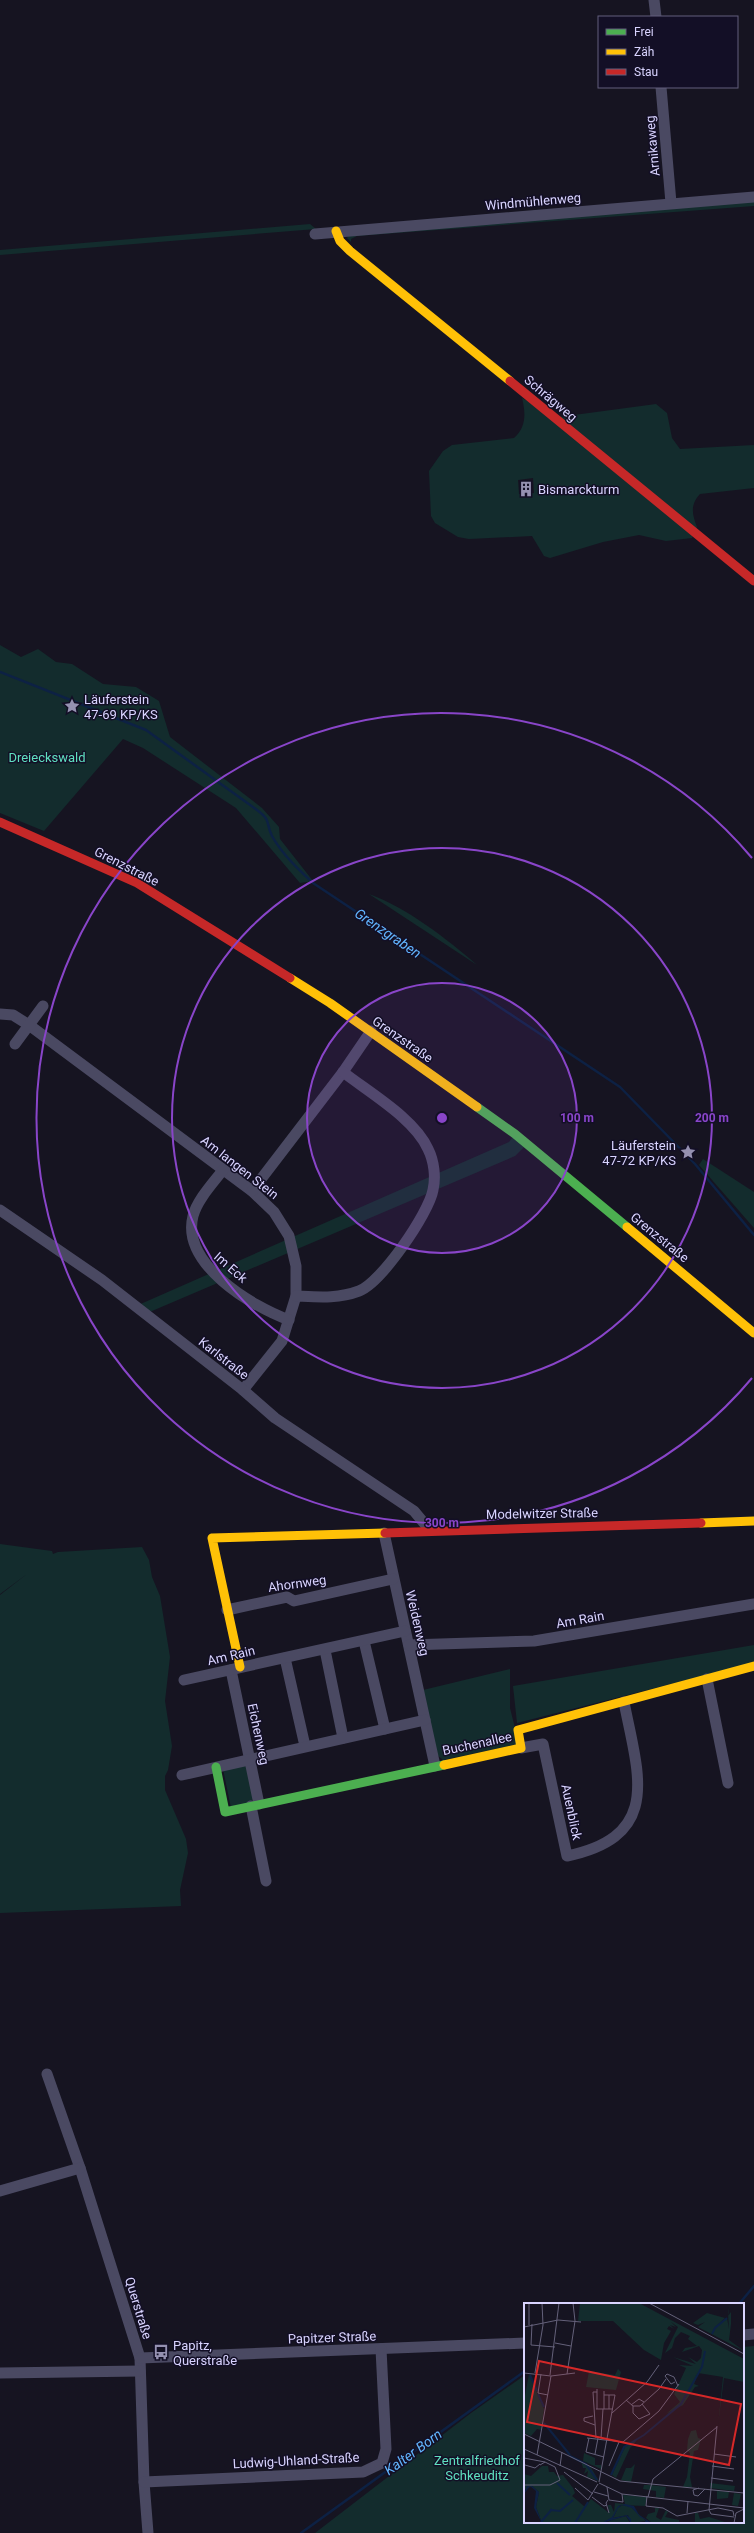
<svg xmlns="http://www.w3.org/2000/svg" width="754" height="2533" font-family="Roboto,sans-serif">
<rect width="100%" height="100%" fill="#161421"/>
<!-- green -->
<g fill="#132c2d" fill-rule="evenodd">
<polygon points="754,201 754,206 357,236 351,239 351,242 347,238 349,235"/>
<polygon points="310,224 316,229 0,255 0,250"/>
<path d="M522,398L559,417L656,404L667,413L672,438L680,449L754,445V488L700,494C690,505 692,514 697,527L692,538L666,541L639,535L603,542L550,558L544,556L532,536L469,539L458,537L435,523L431,516L429,471L443,451L452,445L514,438C526,427 526,414 522,398ZM533,478L534,493L519,494L518,480Z"/>
<polygon points="0,645 21,657 38,649 56,662 72,664 103,684 136,687 159,701 170,737 262,808 279,827 280,839 313,881 300,883 236,808 143,748 123,739 44,831 0,813"/>
<path d="M369,894C406,907 447,939 477,965Z"/>
<polygon points="515,1134 527,1144 515,1156 145,1314 136,1306 509,1142"/>
<polygon points="703,1159 754,1192 754,1228 699,1165"/>
<polygon points="0,1544 52,1551 53,1554 58,1552 142,1547 149,1560 152,1577 160,1596 170,1657 165,1701 172,1746 168,1770 165,1776 165,1790 186,1839 188,1853 180,1890 181,1906 0,1913 0,1595 27,1574 0,1594"/>
<polygon points="754,1645 754,1663 517,1723 513,1686"/>
<polygon points="510,1669 510,1708 519,1744 443,1760 436,1754 423,1690"/>
<polygon points="243,1764 248,1767 254,1796 251,1803 231,1808 223,1769"/>
<polygon points="754,2346 754,2533 315,2533 471,2413 525,2375 525,2522 743,2522 743,2347"/>
</g>
<g fill="none" stroke-linecap="round" stroke-linejoin="round">
<!-- stream -->
<g stroke="#0d2144" stroke-width="2.5">
<path d="M0,672L146,730L257,810C272,821 265,822 272,836C282,854 298,869 313,883L620,1087L695,1164L754,1235"/>
<polyline points="739,2304 754,2286"/>
<polyline points="301,2533 525,2371"/>
</g>
<!-- street -->
<g stroke="#4a4962" stroke-width="11">
<polyline points="654,0 656,17"/>
<polyline points="661,87 671,203"/>
<polyline points="315,234 754,197"/>
<polyline points="0,1014 13,1015 29,1025 252,1191 274,1212 289,1236 296,1266 296,1296 282,1341 243,1390"/>
<polyline points="15,1044 43,1006"/>
<path d="M223,1170C213,1183 197,1200 193,1216C181,1264 251,1306 289,1320"/>
<polyline points="252,1191 343,1072 371,1031"/>
<polyline points="0,1210 102,1280 243,1390 275,1418 414,1511 429,1529"/>
<path d="M296,1296C318,1297 338,1299 359,1291C381,1283 429,1213 433,1190C436,1177 434,1161 428,1149C415,1119 370,1093 343,1072"/>
<polyline points="384,1533 435,1766"/>
<polyline points="227,1610 287,1597 294,1601 393,1579"/>
<polyline points="364,1641 385,1729"/>
<polyline points="409,1645 534,1641 754,1604"/>
<polyline points="325,1650 343,1738"/>
<polyline points="285,1658 305,1746"/>
<polyline points="231,1670 259,1804"/>
<polyline points="707,1679 728,1783"/>
<polyline points="184,1680 405,1631"/>
<path d="M521,1748L543,1744L567,1856C663,1836 638,1774 624,1702"/>
<polyline points="182,1775 425,1720"/>
<polyline points="251,1806 266,1881"/>
<polyline points="47,2074 80,2168 140,2358 144,2482 148,2533"/>
<polyline points="0,2191 80,2168"/>
<polyline points="743,2335 754,2334"/>
<polyline points="140,2358 525,2343"/>
<polyline points="0,2373 140,2371"/>
<polyline points="144,2482 363,2472 382,2463 386,2449 381,2349"/>
</g>
<!-- fast -->
<g stroke="#4caf50" stroke-width="9">
<polyline points="477,1107 515,1134 627,1227"/>
<polyline points="216,1767 225,1812 444,1765"/>
</g>
<!-- slow -->
<g stroke="#ffc107" stroke-width="9">
<polyline points="336,231 340,241 350,251 510,381"/>
<polyline points="290,978 330,1003 477,1107"/>
<polyline points="627,1227 754,1333"/>
<polyline points="701,1523 754,1521"/>
<polyline points="240,1667 212,1538 385,1533"/>
<polyline points="444,1765 521,1748 518,1730 754,1666"/>
</g>
<!-- jam -->
<g stroke="#c62828" stroke-width="9">
<polyline points="510,381 754,581"/>
<polyline points="0,822 137,883 290,978"/>
<polyline points="385,1533 701,1523"/>
</g>
</g>
<!-- distance rings -->
<circle cx="442" cy="1118" r="135" fill="#8945c9" fill-opacity=".12"/>
<g fill="none" stroke="#8945c9" stroke-width="2">
<circle cx="442" cy="1118" r="135"/>
<circle cx="442" cy="1118" r="270"/>
<path d="M752 1378A405 405 0 1 1 752 858"/>
</g>
<!-- icons -->
<defs>
<symbol id="building-bare" viewBox="-9 -9 18 18"><path d="M-4-6H4V6H1V3H-1V6H-4ZM-2.5-4.3h1.7v1.8h-1.7ZM.8-4.3h1.7v1.8H.8ZM-2.5-1h1.7V.8h-1.7ZM.8-1h1.7V.8H.8Z" fill="#9591b1" stroke="#130f26" stroke-width="2.5" paint-order="stroke"/></symbol>
<symbol id="sight-bare" viewBox="-9 -9 18 18"><path d="M0-6L1.8-2.2L6-1.7L2.9 1.2L3.7 5.4L0 3.3L-3.7 5.4L-2.9 1.2L-6-1.7L-1.8-2.2Z" fill="#9591b1" stroke="#130f26" stroke-width="2.5" paint-order="stroke"/></symbol>
<symbol id="bus-bare" viewBox="-9 -9 18 18"><path d="M-5-6H5V4H4V6H2V4H-2V6H-4V4H-5ZM-3.5-4V0h7V-4ZM-3.5 1.2v1.5H-2V1.2ZM2 1.2v1.5H3.5V1.2Z" fill="#9591b1" stroke="#130f26" stroke-width="2.5" paint-order="stroke"/></symbol>
</defs>
<g fill-rule="evenodd">
<use href="#building-bare" x="515" y="478" width="22" height="22"/>
<use href="#sight-bare" x="61" y="695" width="22" height="22"/>
<use href="#sight-bare" x="677" y="1141" width="22" height="22"/>
<use href="#bus-bare" x="150" y="2341" width="22" height="22"/>
</g>
<g text-anchor="middle" stroke-width="3" stroke-linejoin="round" paint-order="stroke">
<!-- street labels -->
<g font-size="13" fill="#d9d4ff" stroke="#130f26">
<text transform="translate(652 146) rotate(-95)" y="5">Arnikaweg</text>
<text transform="translate(533 201) rotate(-5)" y="5">Windmühlenweg</text>
<text transform="translate(551 398) rotate(40)" y="5">Schrägweg</text>
<text transform="translate(127 866) rotate(27)" y="5">Grenzstraße</text>
<text transform="translate(403 1039) rotate(35)" y="5">Grenzstraße</text>
<text transform="translate(240 1167) rotate(38)" y="5">Am langen Stein</text>
<text transform="translate(660 1237) rotate(39)" y="5">Grenzstraße</text>
<text transform="translate(231 1267) rotate(41)" y="5">Im Eck</text>
<text transform="translate(224 1358) rotate(38)" y="5">Karlstraße</text>
<text transform="translate(542 1513) rotate(-1)" y="5">Modelwitzer Straße</text>
<text transform="translate(297 1583) rotate(-8)" y="5">Ahornweg</text>
<text transform="translate(580 1619) rotate(-10)" y="5">Am Rain</text>
<text transform="translate(418 1623) rotate(77)" y="5">Weidenweg</text>
<text transform="translate(231 1655) rotate(-13)" y="5">Am Rain</text>
<text transform="translate(259 1734) rotate(78)" y="5">Eichenweg</text>
<text transform="translate(477 1743) rotate(-12)" y="5">Buchenallee</text>
<text transform="translate(572 1812) rotate(78)" y="5">Auenblick</text>
<text transform="translate(139 2308) rotate(73)" y="5">Querstraße</text>
<text transform="translate(332 2337) rotate(-2)" y="5">Papitzer Straße</text>
<text transform="translate(296 2460) rotate(-3)" y="5">Ludwig-Uhland-Straße</text>
</g>
<!-- poi labels -->
<g font-size="13" fill="#d9d4ff" stroke="#130f26" text-anchor="start">
<text x="538" y="494">Bismarckturm</text>
<text x="84" y="704">Läuferstein<tspan x="84" dy="15">47-69 KP/KS</tspan></text>
<text x="676" y="1150" text-anchor="end">Läuferstein<tspan x="676" dy="15">47-72 KP/KS</tspan></text>
<text x="173" y="2350">Papitz,<tspan x="173" dy="15">Querstraße</tspan></text>
</g>
<!-- park labels -->
<g font-size="13" fill="#5fe0c0" stroke="#130f26">
<text x="47" y="762">Dreieckswald</text>
<text x="477" y="2465">Zentralfriedhof<tspan x="477" dy="15">Schkeuditz</tspan></text>
</g>
<!-- water labels -->
<g font-size="14" font-style="italic" fill="#62b6ff" stroke="#130f26">
<text transform="translate(388 933) rotate(34)" y="5">Grenzgraben</text>
<text transform="translate(413 2452) rotate(-36)" y="5">Kalter Born</text>
</g>
</g>
<!-- overview -->
<g transform="translate(524 2303)">
<rect width="220" height="220" fill="#161421"/>
<path d="M56,0H115L220,56V79L200,75L194,122L199,74L174,70L170,81L175,83L171,84L159,102L142,111L156,99L150,91L162,65L155,62L169,63L149,54L172,61L164,54L173,59L177,55L178,47L175,43L158,49L161,45L173,43L164,36L166,33L157,29L151,35L148,45L141,50L154,24L147,19L152,24L146,22L150,26L145,23L143,26L147,28L140,40L137,57L120,47L89,18H54ZM206,0L204,13L207,9V21L205,37L220,48L174,24L181,19L174,22L169,20L183,10L201,15L190,25L203,15L205,26L204,10ZM94,66L97,69L92,87L62,84L65,68L91,72ZM5,71L20,106L17,127L13,126L7,133L0,130V98ZM172,127L174,135L177,136L174,147L170,148L166,174L168,184H159L163,174L166,150L163,147L164,136L167,128ZM113,137L106,145L92,175L88,172L101,144ZM60,150L71,155V162H77V166L59,158ZM57,158L66,163L75,178L63,174L64,168L60,171L62,165H59ZM111,161L107,179L97,177L102,165H107ZM18,163H24L25,169H30L33,173L39,172L49,185L51,190L48,193L61,204L67,196L85,210L84,202H87L90,209L91,200L101,201L99,192L123,194L121,203L96,202L88,215L78,220H18L12,204L15,189L8,183L0,187V171L7,173ZM186,180L211,183L210,188L186,185ZM120,182H126L125,186L126,182L142,184L140,195L132,194V188L119,186ZM193,188L205,189L204,195L193,196ZM210,190L217,191L214,203L208,202ZM98,202L107,204L122,218L107,220L104,212L89,215L94,205ZM131,205H135L132,214L137,217L142,207L144,209L141,214L155,217V220H128L122,215L124,211L131,209ZM171,210H174L176,216L185,214L204,220H171ZM102,213L106,220H82L87,217Z" fill="#132c2d"/>
<path d="M3,183H8L15,189L12,204L18,220L10,205L12,188L6,183L0,191ZM101,201L110,203L115,212L128,220H120L122,217L116,214L108,205L98,202L94,205L89,215L103,212L107,216V220L102,213L78,220L88,214L94,203Z" fill="#0d2144"/>
<path fill="none" stroke="#0d2144" stroke-width="2" d="M188,31L191,25L203,15M6,72L13,88M14,91L20,104M20,120L46,152M46,153L62,161L73,177M87,172L100,144L120,132L157,101L178,64L181,48M33,180L46,192M26,207L36,208L49,197M17,219L28,206M51,220L64,199"/>
<path fill="none" stroke="#64617a" stroke-width="1" d="M125,0L220,51M8,21L7,42L31,44M5,22V0M0,24L34,17L57,19M31,40L47,43M0,70L27,73L51,70M11,70L19,22L18,0M17,71L14,90L24,92M43,71L51,18L49,0M26,72L35,0M151,79L147,81L141,73L143,71L150,74L154,83M73,86V106M80,88V106M102,97L109,103H116L135,86L142,76M118,101L126,111M107,102L115,96L120,99M109,103V110L115,116L126,111M72,106H89M85,106V92M88,110L123,79L135,62M69,113L60,115V118L71,122M0,131L96,178L220,190M63,135L99,139L135,108L155,81M65,135L62,149L80,154M72,135L69,89H73M77,135L79,106M0,146L73,179M71,151L74,135M190,151L212,154M13,152L27,73M0,155L21,159M1,162L11,165L16,161M36,163L38,149M85,163L95,139M188,163L210,166M40,169L69,191M187,175L209,178M75,179L91,92H80M75,180L98,191L220,205M0,182H26L36,177L31,164L21,159L16,162M83,184L85,197L99,199L98,191M51,185L64,197L74,181M175,185L169,187L170,192L174,193L181,186M70,189L84,193M123,193L122,203L139,205L153,213L194,205L209,208L210,213M68,194L80,203L83,202M124,194L129,176L193,124M84,197L82,200L85,210M185,207L193,123M185,207L187,211L210,214M163,210L164,198M210,220L212,210L220,206"/>
<path fill="#d62828" fill-opacity="0.15" stroke="#d62828" stroke-width="2" d="M15,58L217,101L205,162L3,119Z"/>
<rect width="220" height="220" fill="none" stroke="#d9d4ff" stroke-width="2"/>
</g>
<circle cx="442" cy="1118" r="6" fill="#8945c9" stroke="#130f26" stroke-width="2"/>
<g font-size="12" text-anchor="middle" font-weight="bold" fill="#8945c9" stroke="#130f26" stroke-width="3" stroke-linejoin="round" paint-order="stroke">
<text x="577" y="1122">100 m</text>
<text x="712" y="1122">200 m</text>
<text x="442" y="1527">300 m</text>
</g>
<!-- legend -->
<rect x="598" y="16" width="140" height="72" fill="#130f26" stroke="#625e7d"/>
<rect x="606" y="29" width="20" height="6" fill="#4caf50" stroke="#625e7d"/>
<text x="634" y="36" font-size="12" fill="#d9d4ff">Frei</text>
<rect x="606" y="49" width="20" height="6" fill="#ffc107" stroke="#625e7d"/>
<text x="634" y="56" font-size="12" fill="#d9d4ff">Zäh</text>
<rect x="606" y="69" width="20" height="6" fill="#c62828" stroke="#625e7d"/>
<text x="634" y="76" font-size="12" fill="#d9d4ff">Stau</text>
</svg>
